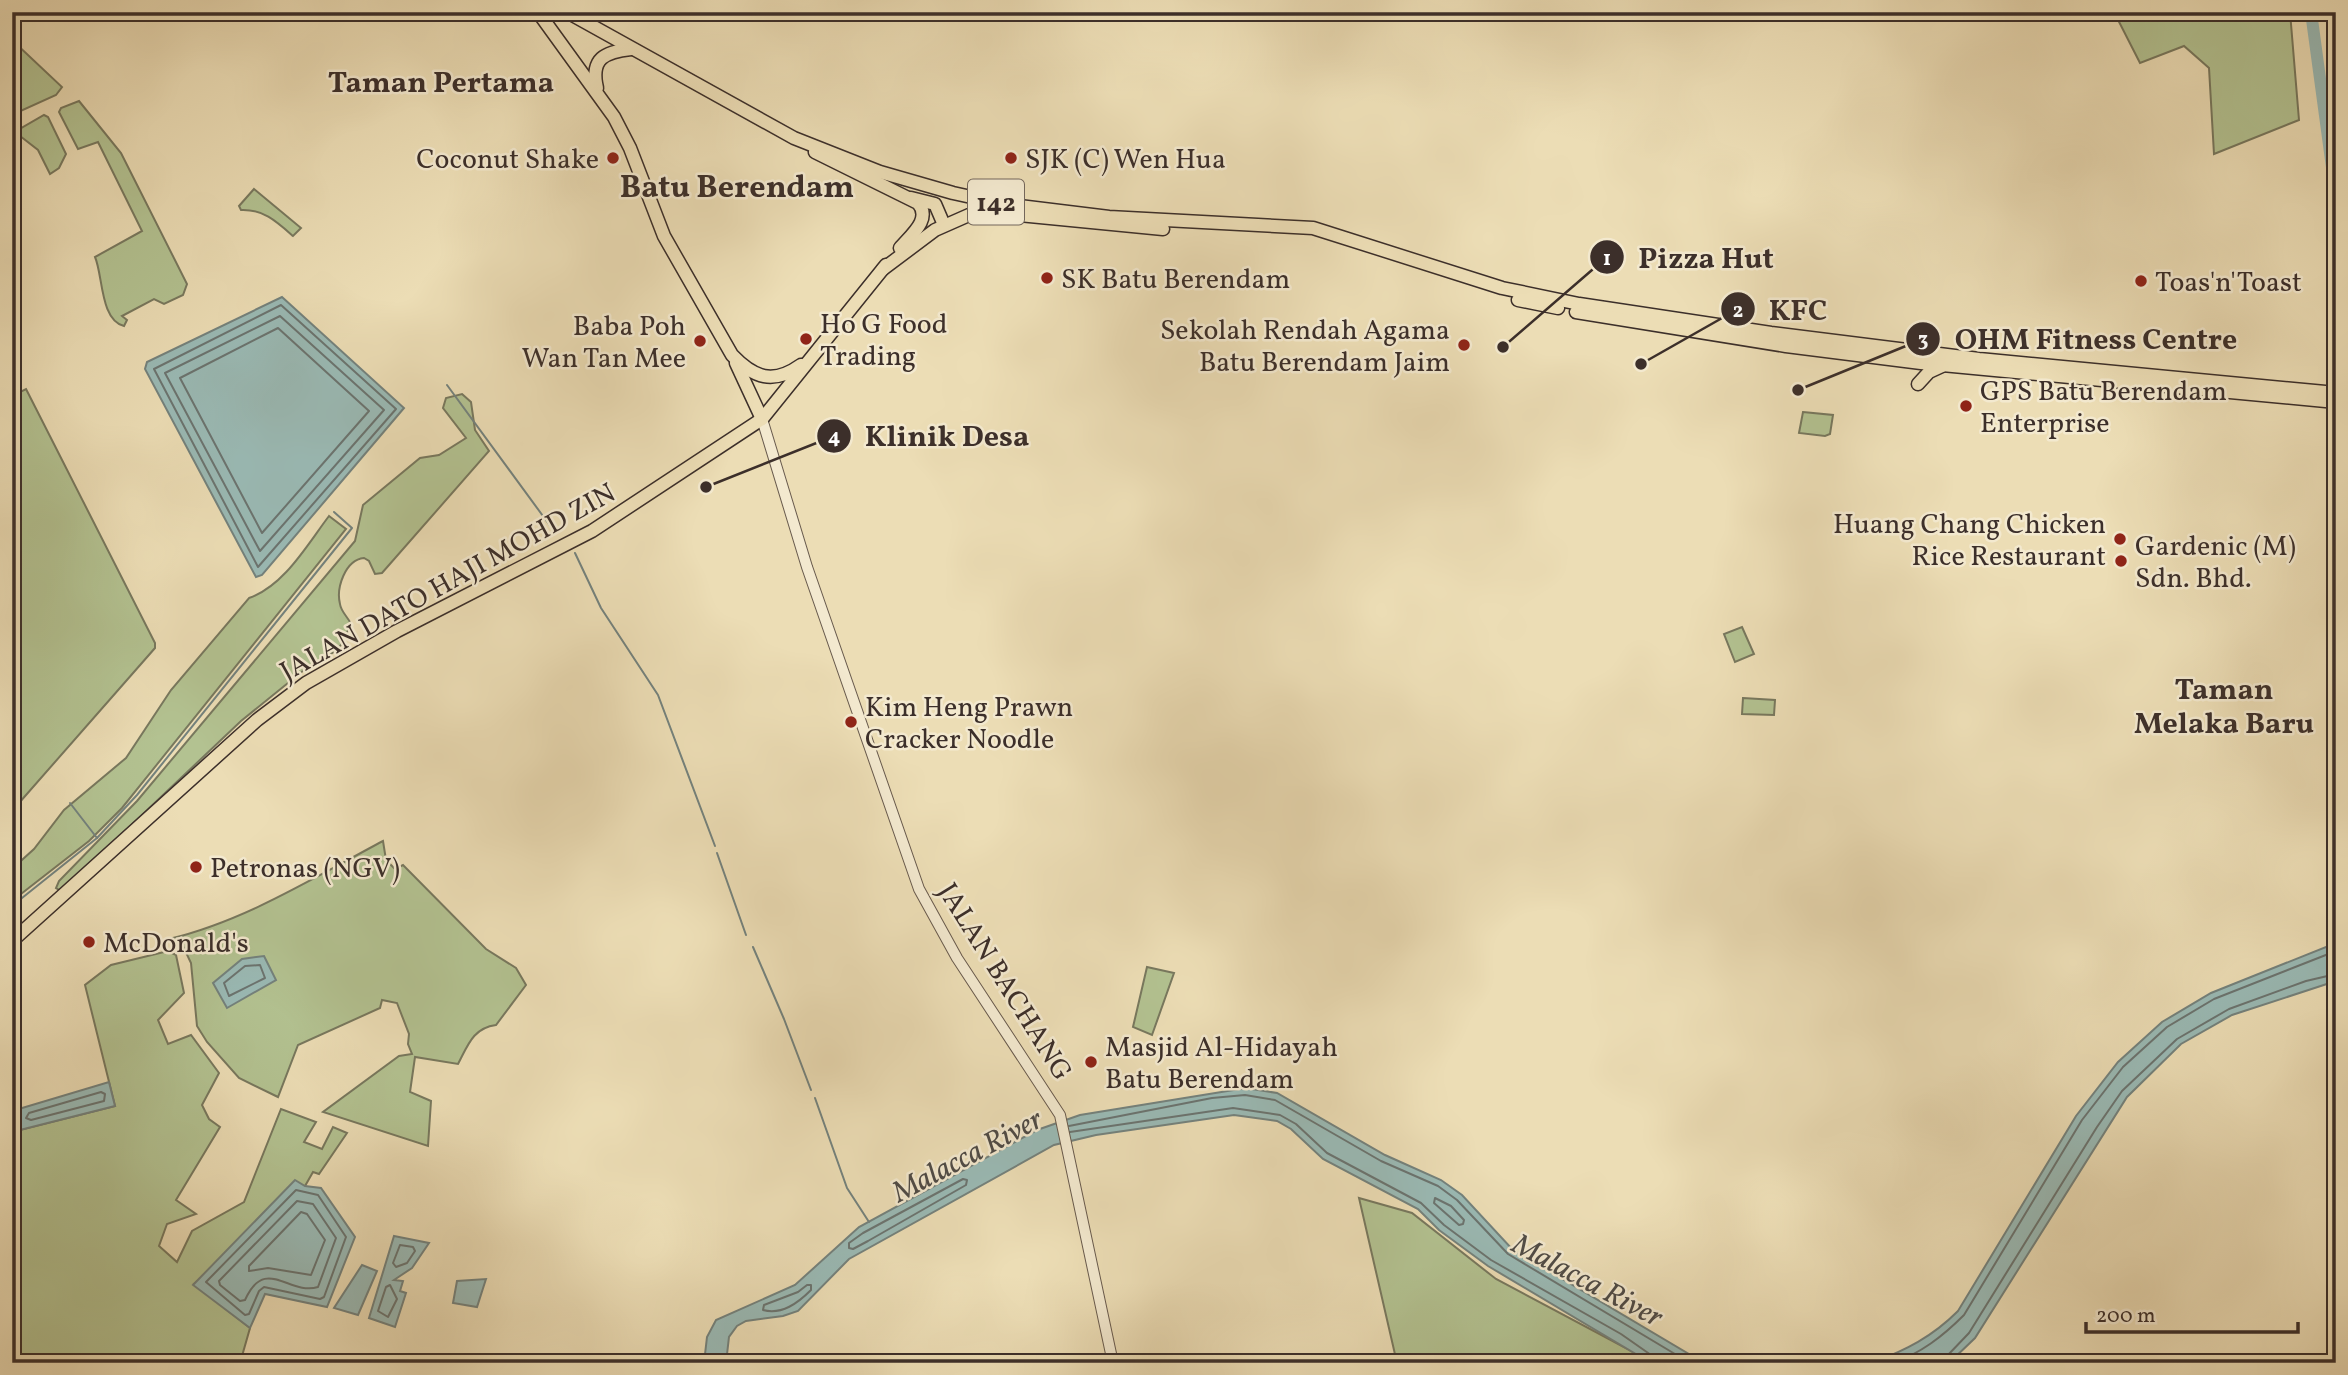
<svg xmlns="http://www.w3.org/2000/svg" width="2348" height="1375" font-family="Vollkorn,serif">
<rect width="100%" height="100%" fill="#ecddb5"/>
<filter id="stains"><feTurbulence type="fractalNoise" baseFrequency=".00286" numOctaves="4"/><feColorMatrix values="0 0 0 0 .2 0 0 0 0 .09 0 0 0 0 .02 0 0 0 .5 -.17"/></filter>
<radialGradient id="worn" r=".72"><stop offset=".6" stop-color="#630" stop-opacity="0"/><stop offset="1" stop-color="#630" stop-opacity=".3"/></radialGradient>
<!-- green -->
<g fill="#b3c291" stroke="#78785e" stroke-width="2">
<polygon points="2114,12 2290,12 2299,120 2214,154 2209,68 2184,46 2140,63"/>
<polygon points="12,40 62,87 56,95 14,114"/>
<path d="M79,101L121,153L187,284L183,295L164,304L154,299L122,316L127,320L124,326C100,320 103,275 95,257L142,231L98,142L78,149L59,112L61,108Z"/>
<polygon points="44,115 48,117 66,154 59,168 50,174 38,150 20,136 18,130"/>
<path d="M254,189L301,228L293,236C276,221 263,209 241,210L239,206Z"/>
<polygon points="26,389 155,643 155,648 12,811 12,396"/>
<path d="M462,394L471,402L475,430L489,451L382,573L375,574L369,561L364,558C345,560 336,588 340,604C341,612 348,617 351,624L341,645L334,652L304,670L241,721L65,888L61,891L56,888L59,881L137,801L355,541L363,505L420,458L439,455L466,438L443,408L446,398Z"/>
<polygon points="1803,412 1833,415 1830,434 1825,436 1799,433"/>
<path d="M329,516L346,529L122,808L89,841L12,901V869L34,849L64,810L126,758L171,690L249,598C284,586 307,545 329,516Z"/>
<polygon points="1742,627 1754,654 1735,662 1724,634"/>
<polygon points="1743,698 1775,700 1774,715 1742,714"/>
<path d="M383,841L386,860L395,869L403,865L486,949L516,968L526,985L496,1025C473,1028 468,1045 458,1064L415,1057L410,1092L431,1101L428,1146L323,1112L399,1056L412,1054L408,1044L409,1034L397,1003L382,1000L380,1008L298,1045L278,1097L239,1078L207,1042L197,1026L191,963L182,944L169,939C245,921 315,877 383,841Z"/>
<polygon points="168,951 176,955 184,993 158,1020 168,1044 191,1035 219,1073 202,1105 209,1119 220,1127 176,1200 196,1214 167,1224 159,1246 177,1262 192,1231 244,1202 281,1109 316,1122 304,1142 322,1149 333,1127 347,1133 319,1174 313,1172 305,1186 194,1284 250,1328 240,1363 12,1363 12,1132 115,1106 85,985 111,965"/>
<polygon points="1147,967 1174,973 1152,1035 1133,1027"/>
<polygon points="1359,1198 1412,1213 1496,1279 1654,1363 1397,1363"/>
</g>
<!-- water -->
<g fill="#9abab5" stroke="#74827d" stroke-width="2">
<polygon points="282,297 404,408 262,575 256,577 145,369 147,362"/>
<path d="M2336,943V981L2232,1015L2181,1044L2127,1097L1975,1338L1949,1363H1872C1906,1350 1932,1337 1958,1311L2076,1116L2118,1062L2162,1022L2211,993Z"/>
<polygon points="264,956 276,980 227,1008 213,983 242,959"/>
<polygon points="109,1082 115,1106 12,1132 12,1111"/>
<polygon points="1246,1088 1277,1093 1385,1155 1441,1180 1462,1195 1512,1249 1704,1363 1651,1363 1488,1266 1439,1230 1418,1209 1323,1159 1291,1129 1277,1121 1234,1115 1096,1135 1054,1145 849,1259 798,1311 783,1316 746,1321 737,1326 729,1337 726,1363 704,1363 707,1337 716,1320 795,1285 859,1227 1037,1130 1080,1115"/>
<polygon points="295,1180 305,1186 321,1188 355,1237 327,1307 265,1294 250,1328 193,1285"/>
<polygon points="394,1236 429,1243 412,1268 394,1280 403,1281 400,1291 406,1293 395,1327 369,1318"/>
<polygon points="362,1265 377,1271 358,1315 334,1308"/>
<polygon points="486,1279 477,1307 453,1303 457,1281"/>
</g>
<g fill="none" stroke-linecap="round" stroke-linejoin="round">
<!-- shore -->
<g stroke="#6b7470" stroke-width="2">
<polygon points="281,305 396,409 258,567 154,369"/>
<polygon points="280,316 384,410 260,551 165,373"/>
<polygon points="278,328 369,411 262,533 180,378"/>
<polygon points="260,965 265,978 229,996 224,983 245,966"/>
<polygon points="101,1092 105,1094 104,1101 31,1120 26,1118 29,1113"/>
<polyline points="1069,1126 1212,1098 1245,1095 1275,1100 1381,1161 1438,1186 1457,1200 1508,1254 1690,1363"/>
<polyline points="1070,1132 1233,1108 1280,1115 1296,1124 1327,1153 1421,1203 1444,1225 1491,1260 1621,1334 1651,1355 1654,1363"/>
<polygon points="963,1179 967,1180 966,1185 868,1241 853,1249 849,1248 849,1243 863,1233"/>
<polygon points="296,1190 318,1195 346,1237 324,1297 320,1299 264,1287 259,1291 249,1314 245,1315 206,1282"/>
<polygon points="1435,1198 1451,1206 1464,1220 1463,1224 1459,1225 1434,1203"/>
<path d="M297,1201L313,1204L336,1238L318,1287C289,1296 265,1255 245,1300L240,1301L220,1285L219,1281Z"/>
<polygon points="301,1212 307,1214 325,1240 311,1275 268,1268 249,1271 249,1266"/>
<polygon points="400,1245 413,1247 415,1251 407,1263 396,1267 393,1263"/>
<polygon points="390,1285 397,1299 388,1317 378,1311 386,1287"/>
<path d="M807,1285H811V1290C798,1303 782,1315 763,1310L764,1305L798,1292Z"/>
<path d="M1893,1363C1921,1353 1942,1337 1964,1315L2082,1120L2123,1067L2167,1027L2214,999L2336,951"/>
<polyline points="1945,1363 1947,1356 1969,1333 2097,1127 2122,1091 2177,1039 2229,1009 2306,981 2336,974"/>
</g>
<!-- stream -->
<g stroke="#74827d" stroke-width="2">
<polyline points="447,385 551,527"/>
<polyline points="575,553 601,608 658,695 715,846"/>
<polyline points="70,803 97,838"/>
<polyline points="717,853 746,935"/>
<polyline points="12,906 97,838 137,795 352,528 334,512"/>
<polyline points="753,947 784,1019 811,1090"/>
<polyline points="815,1098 847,1188 869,1222"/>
</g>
<!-- river -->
<polyline stroke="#9abab5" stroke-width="12" points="2311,12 2336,197"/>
<defs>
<polyline id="minor" points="762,419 807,567 919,889 957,958 1060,1115 1113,1363"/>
<g id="major">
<path d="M538,12L614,117L630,148L664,236L732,355C754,378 773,385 801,365"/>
<polyline points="567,12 794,138 880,172 953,193 1003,204 1109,217 1313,228 1502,288 1579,304 1771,333 1979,359 2336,393"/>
<path d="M597,88C590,58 605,52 631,49"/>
<path d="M815,152L918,203C932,219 911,235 900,248"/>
<polyline points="911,198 935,204 944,225"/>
<polyline points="883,269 935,230 969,215 999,213 1163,229"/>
<polyline points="1518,300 1558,308"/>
<polyline points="1576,312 1786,346 1921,363 2336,402"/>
<polyline points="736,363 762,419"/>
<polyline points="1918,384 1929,372 1942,366"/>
<polyline points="12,941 257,720 306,683 397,631 592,531 762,419 886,265"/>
</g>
</defs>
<!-- minor casing -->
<use href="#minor" stroke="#685a4d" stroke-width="12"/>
<!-- major casing -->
<use href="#major" stroke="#3c2f2a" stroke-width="15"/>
<!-- minor -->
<use href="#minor" stroke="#f3e9cf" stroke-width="10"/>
<!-- major -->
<use href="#major" stroke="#ecddb5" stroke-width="12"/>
</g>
<!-- markers -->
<g fill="#8f2418" stroke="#f3e9cf" stroke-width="2.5">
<circle cx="613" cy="158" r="7"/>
<circle cx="1011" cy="158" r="7"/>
<circle cx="1047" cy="278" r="7"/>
<circle cx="2141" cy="281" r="7"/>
<circle cx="806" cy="339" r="7"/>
<circle cx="700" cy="341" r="7"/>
<circle cx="1464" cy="345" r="7"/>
<circle cx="1966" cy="406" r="7"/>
<circle cx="2120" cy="539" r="7"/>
<circle cx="2121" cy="561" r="7"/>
<circle cx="851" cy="722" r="7"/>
<circle cx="196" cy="867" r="7"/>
<circle cx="89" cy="942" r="7"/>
<circle cx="1091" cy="1062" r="7"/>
</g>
<g text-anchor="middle" stroke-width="5" stroke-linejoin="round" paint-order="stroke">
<!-- shield labels -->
<rect fill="#f3e9cf" stroke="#73675c" stroke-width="2" x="968" y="179.5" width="56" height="45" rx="5"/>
<g font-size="26" font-weight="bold" fill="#3c2f2a">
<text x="996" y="211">142</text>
</g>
<!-- poi labels -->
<g font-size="28" fill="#3c2f2a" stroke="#f3e9cf" text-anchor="start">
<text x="599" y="168" text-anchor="end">Coconut Shake</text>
<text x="1025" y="168">SJK (C) Wen Hua</text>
<text x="1061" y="288">SK Batu Berendam</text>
<text x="2155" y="291">Toas'n'Toast</text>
<text x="820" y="333">Ho G Food<tspan x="820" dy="32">Trading</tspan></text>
<text x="686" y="335" text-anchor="end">Baba Poh<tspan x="686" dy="32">Wan Tan Mee</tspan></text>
<text x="1450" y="339" text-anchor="end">Sekolah Rendah Agama<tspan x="1450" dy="32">Batu Berendam Jaim</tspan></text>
<text x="1980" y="400">GPS Batu Berendam<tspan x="1980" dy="32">Enterprise</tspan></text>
<text x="2106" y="533" text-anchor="end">Huang Chang Chicken<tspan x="2106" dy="32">Rice Restaurant</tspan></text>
<text x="2135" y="555">Gardenic (M)<tspan x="2135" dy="32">Sdn. Bhd.</tspan></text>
<text x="865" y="716">Kim Heng Prawn<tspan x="865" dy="32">Cracker Noodle</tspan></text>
<text x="210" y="877">Petronas (NGV)</text>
<text x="103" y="952">McDonald's</text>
<text x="1105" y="1056">Masjid Al-Hidayah<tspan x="1105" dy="32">Batu Berendam</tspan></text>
</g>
<!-- street labels -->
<g font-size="28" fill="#3c2f2a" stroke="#f3e9cf">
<text transform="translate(447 581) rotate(-29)" y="10">JALAN DATO HAJI MOHD ZIN</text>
<text transform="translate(1006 981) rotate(58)" y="10">JALAN BACHANG</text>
</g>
<!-- neighbourhood labels -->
<g font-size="30" font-weight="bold" fill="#3c2f2a" stroke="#f3e9cf">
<text x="441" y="92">Taman Pertama</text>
<text x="2224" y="699">Taman<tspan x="2224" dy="34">Melaka Baru</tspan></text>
</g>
<!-- water labels -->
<g font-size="30" font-style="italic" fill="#4f4b46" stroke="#f3e9cf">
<text transform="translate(967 1155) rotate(-28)" y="10">Malacca River</text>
<text transform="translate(1588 1280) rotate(28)" y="10">Malacca River</text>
</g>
<!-- quarter labels -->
<g font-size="32" font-weight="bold" fill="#3c2f2a" stroke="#f3e9cf">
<text x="737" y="197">Batu Berendam</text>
</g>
</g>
<!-- callouts -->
<path fill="none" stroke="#3c2f2a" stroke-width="2.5" d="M1503 347L1607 257M1641 364L1738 309M1798 390L1923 339M706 487L834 436"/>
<g fill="#3c2f2a" stroke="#f3e9cf" stroke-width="2.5">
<circle cx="1503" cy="347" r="7"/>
<circle cx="1641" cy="364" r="7"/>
<circle cx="1798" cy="390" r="7"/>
<circle cx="706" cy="487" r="7"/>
<circle cx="1607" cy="257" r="18"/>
<circle cx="1738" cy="309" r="18"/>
<circle cx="1923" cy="339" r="18"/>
<circle cx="834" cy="436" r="18"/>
</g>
<g font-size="21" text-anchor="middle" font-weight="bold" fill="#fff">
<text x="1607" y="265">1</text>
<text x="1738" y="317">2</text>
<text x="1923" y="346">3</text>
<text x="834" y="443">4</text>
</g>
<g font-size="30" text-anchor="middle" font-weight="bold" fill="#3c2f2a" stroke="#f3e9cf" stroke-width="5" stroke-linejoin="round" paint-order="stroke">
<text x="1706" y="268">Pizza Hut</text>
<text x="1798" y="320">KFC</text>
<text x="2096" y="349">OHM Fitness Centre</text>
<text x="947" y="446">Klinik Desa</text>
</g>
<!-- margin -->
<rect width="2348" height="1375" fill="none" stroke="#ecddb5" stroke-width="42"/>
<rect x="14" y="14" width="2320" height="1347" fill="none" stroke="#3c2f2a" stroke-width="3.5"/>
<rect x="21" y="21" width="2306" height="1333" fill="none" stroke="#3c2f2a" stroke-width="2"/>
<!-- scale -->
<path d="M2086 1322v10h212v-10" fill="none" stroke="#3c2f2a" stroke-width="3.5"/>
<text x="2096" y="1322" font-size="21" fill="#3c2f2a" stroke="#f3e9cf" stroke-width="5" paint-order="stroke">200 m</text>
<rect width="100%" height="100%" filter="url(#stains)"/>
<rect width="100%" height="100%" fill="url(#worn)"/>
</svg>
